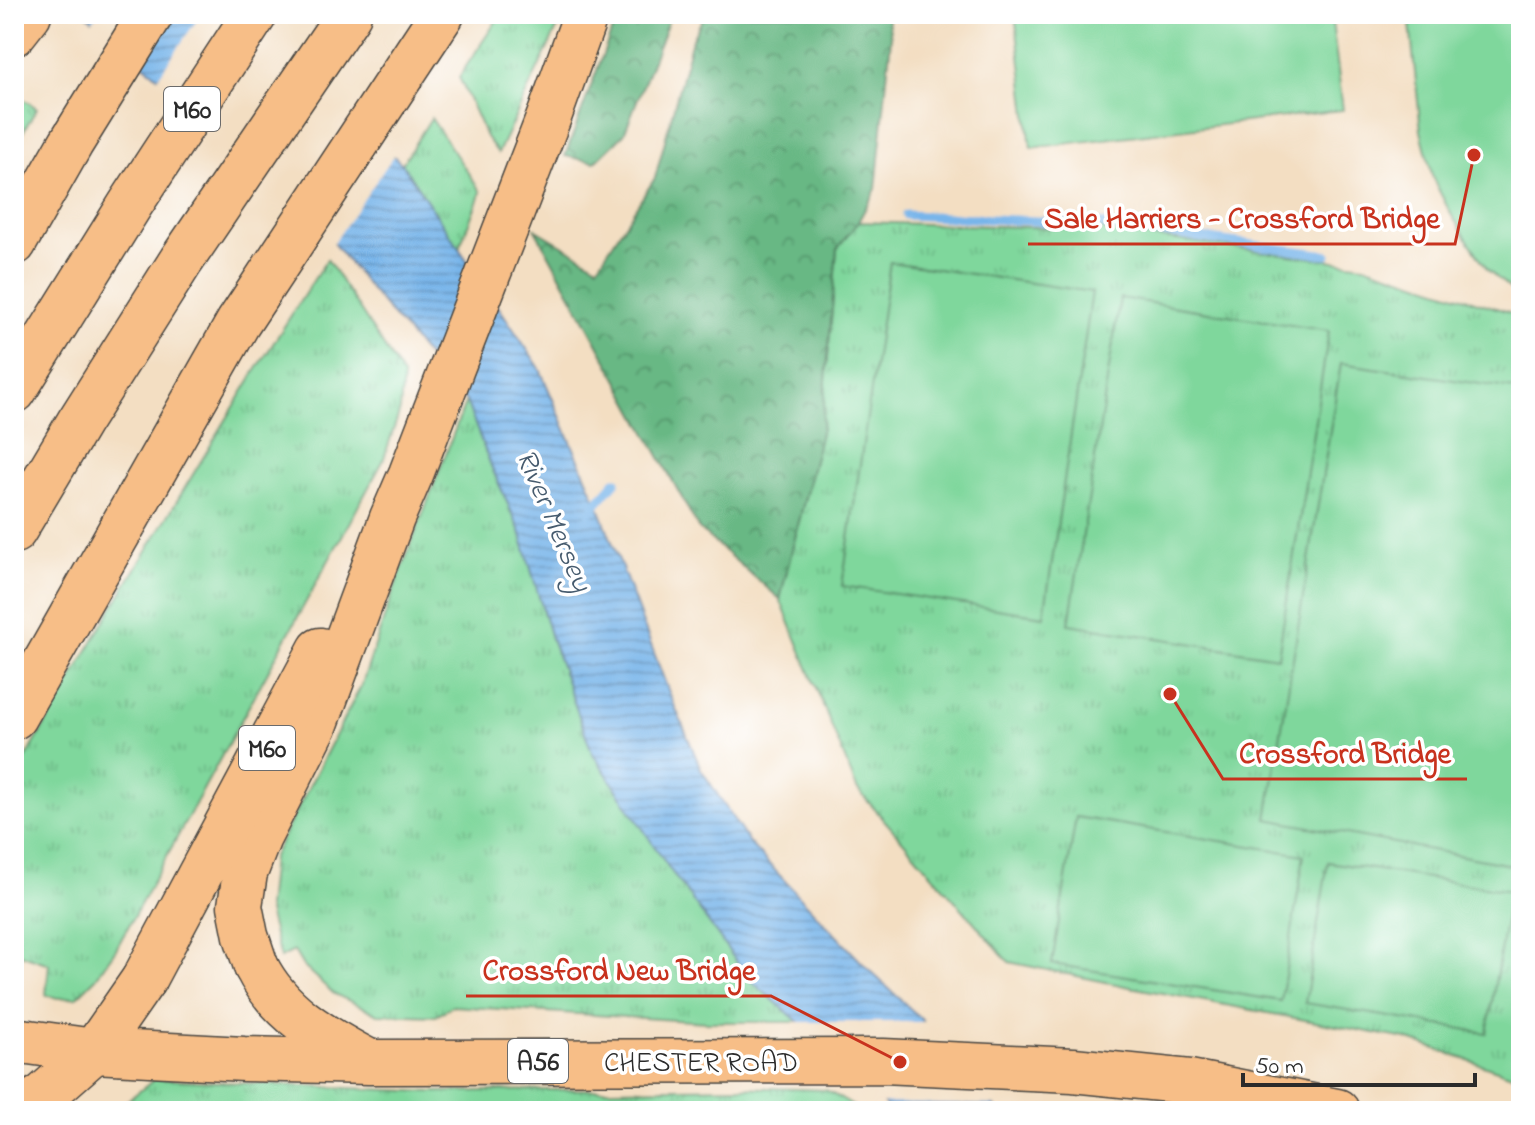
<svg xmlns="http://www.w3.org/2000/svg" width="1535" height="1125" font-family="'Indie Flower',sans-serif">
<defs>
<pattern id="grass-tufts" width="24" height="20" patternUnits="userSpaceOnUse" patternTransform="scale(2)"><rect width="24" height="20" fill="#7fd79c"/><path d="M3 7l-1-3M5 7V3M7 7l1-3M15 17l-1-3M17 17v-4M19 17l1-3" fill="none" stroke="#6eb987"/></pattern>
<pattern id="forest-crowns" width="20" height="18" patternUnits="userSpaceOnUse" patternTransform="scale(2)"><rect width="20" height="18" fill="#67b884"/><path d="M2 6a3 3 0 1 1 6 0M12 15a3 3 0 1 1 6 0" fill="none" stroke="#55966c"/></pattern>
<pattern id="water-rules" width="6" height="5" patternUnits="userSpaceOnUse" patternTransform="scale(2)"><rect width="6" height="5" fill="#78b5ea"/><path d="M0 2.5h6" fill="none" stroke="#6393be"/></pattern>
</defs>
<rect width="100%" height="100%" fill="#fff"/>
<filter id="ink" filterUnits="userSpaceOnUse"><feTurbulence type="fractalNoise" baseFrequency=".0125" numOctaves="2"/><feDisplacementMap in="SourceGraphic" scale="16" xChannelSelector="R" yChannelSelector="G"/><feConvolveMatrix kernelMatrix="1 2 1 2 8 2 1 2 1" color-interpolation-filters="sRGB"/></filter>
<filter id="wash" filterUnits="userSpaceOnUse"><feTurbulence type="fractalNoise" baseFrequency=".006" numOctaves="4" result="noise"/><feDisplacementMap in="SourceGraphic" scale="32" xChannelSelector="R" yChannelSelector="G"/><feGaussianBlur stdDeviation="1.8" result="paint"/><feColorMatrix in="noise" values="0 0 0 0 0 0 0 0 0 0 0 0 0 0 0 0 0 1.4 0 .05"/><feComposite in="paint" operator="in"/></filter>
<g filter="url(#wash)">
<rect width="100%" height="100%" fill="#f3dec2"/>
<!-- grass -->
<g fill="url(#grass-tufts)" stroke="#558164" stroke-width="2">
<polygon points="501,14 564,14 498,153 486,137 459,77"/>
<polygon points="14,93 37,108 14,147"/>
<polygon points="431,118 481,192 459,248 402,164"/>
<polygon points="858,222 1094,229 1364,265 1521,316 1521,1078 1406,1039 1130,987 1009,962 857,789 780,599 822,428 837,249"/>
<polygon points="327,259 403,376 400,410 383,461 116,949 96,978 77,997 58,998 46,995 49,964 14,952 14,779 111,610 255,372"/>
<polygon points="466,401 492,468 520,531 551,638 592,752 669,868 750,980 799,1022 707,1022 452,1006 436,1016 378,1014 334,994 303,966 294,951 280,958 267,908 272,858 362,684 393,592"/>
<polygon points="155,1079 432,1092 737,1087 826,1090 861,1111 114,1111"/>
</g>
<!-- forest -->
<g fill="url(#forest-crowns)" stroke="#497258" stroke-width="2">
<polygon points="618,14 671,14 624,134 595,162 565,156"/>
<polygon points="705,14 887,14 891,38 876,189 858,222 837,249 822,428 780,599 699,529 535,229 598,266 655,178 692,39"/>
</g>
<!-- pitch -->
<g fill="#7fd79c" stroke="#558164" stroke-width="2">
<polygon points="1015,14 1331,14 1343,110 1031,148"/>
<polygon points="1409,14 1521,14 1521,298 1488,270 1452,216 1433,179 1421,131"/>
<polygon points="890,262 1092,292 1044,616 842,586"/>
<polygon points="1120,298 1329,331 1278,657 1069,624"/>
<polygon points="1341,363 1521,390 1521,867 1267,819"/>
<polygon points="1076,817 1304,855 1281,1001 1052,964"/>
<polygon points="1328,862 1510,891 1487,1033 1305,1003"/>
</g>
<!-- water -->
<polygon fill="url(#water-rules)" stroke="#52708a" stroke-width="2" points="86,14 246,14 402,164 539,367 597,502 670,695 701,769 749,843 867,968 920,1018 998,1111 889,1111 869,1083 750,980 669,868 592,752 551,638 520,531 492,468 466,401 376,296 295,196"/>
<!-- pier -->
<g fill="#f3dec2">
<polygon points="97,14 174,14 140,67 91,23"/>
<polygon points="201,14 252,14 396,152 331,247 292,199 156,80"/>
<polygon points="793,1022 928,1022 999,1105 878,1103 866,1086"/>
</g>
<g fill="none" stroke-linecap="round" stroke-linejoin="round">
<!-- stream -->
<g stroke="#78b5ea" stroke-width="9">
<polyline points="906,215 1098,224 1327,255"/>
<polyline points="589,512 616,481"/>
</g>
</g>
</g>
<g filter="url(#ink)">
<g fill="none" stroke-linecap="round" stroke-linejoin="round">
<defs>
<g id="trunk">
<path d="M256,966C278,1011 321,1036 364,1059"/>
<polyline points="14,1040 94,1051 244,1059 369,1062 883,1061 1073,1070 1190,1082 1337,1111"/>
<polyline points="18,1111 43,1096 94,1051 144,979"/>
</g>
<g id="motorway">
<polyline points="14,33 29,14"/>
<polyline points="14,243 71,143 151,14"/>
<polyline points="14,391 130,205 255,14"/>
<polyline points="14,531 79,422 181,261 349,14"/>
<polyline points="14,717 238,323 442,14"/>
<polyline points="256,966 246,936 240,906 245,873 259,837 315,726 392,518 411,474 550,114 586,14"/>
<polyline points="144,979 320,650"/>
</g>
</defs>
<!-- trunk casing -->
<use href="#trunk" stroke="#494642" stroke-width="47"/>
<!-- motorway casing -->
<use href="#motorway" stroke="#494642" stroke-width="47"/>
<!-- trunk -->
<use href="#trunk" stroke="#f7be87" stroke-width="44"/>
<!-- motorway -->
<use href="#motorway" stroke="#f7be87" stroke-width="44"/>
</g>
</g>
<g text-anchor="middle" stroke-width="7" stroke-linejoin="round" paint-order="stroke">
<!-- shield labels -->
<g fill="#fff" stroke="#6b6b6b" stroke-width="2">
<rect x="164" y="87" width="56" height="44" rx="6"/>
<rect x="239" y="726" width="56" height="44" rx="6"/>
<rect x="508" y="1039" width="60" height="44" rx="6"/>
</g>
<g font-size="26" font-weight="bold" fill="#2b2b2b">
<text x="192" y="118">M60</text>
<text x="267" y="757">M60</text>
<text x="538" y="1070">A56</text>
</g>
<!-- street labels -->
<g font-size="28" fill="#2b2b2b" stroke="#fff">
<text x="701" y="1071">CHESTER ROAD</text>
</g>
<!-- water labels -->
<g font-size="30" font-style="italic" fill="#465b6e" stroke="#fff">
<text transform="translate(555 520) rotate(67)" y="10">River Mersey</text>
</g>
</g>
<!-- callouts -->
<path fill="none" stroke="#c8321e" stroke-width="3" d="M1474 155L1455 244H1028M1170 694L1223 779H1467M900 1062L771 996H466"/>
<g fill="#c8321e" stroke="#fff" stroke-width="3">
<circle cx="1474" cy="155" r="8"/>
<circle cx="1170" cy="694" r="8"/>
<circle cx="900" cy="1062" r="8"/>
</g>
<g font-size="30" text-anchor="middle" font-weight="bold" fill="#c8321e" stroke="#fff" stroke-width="7" stroke-linejoin="round" paint-order="stroke">
<text x="1242" y="228">Sale Harriers - Crossford Bridge</text>
<text x="1345" y="763">Crossford Bridge</text>
<text x="619" y="980">Crossford New Bridge</text>
</g>
<!-- margin -->
<rect width="1535" height="1125" fill="none" stroke="#fff" stroke-width="48"/>
<!-- scale -->
<path d="M1243 1073v12h232v-12" fill="none" stroke="#2b2b2b" stroke-width="4"/>
<text x="1255" y="1073" font-size="24" fill="#2b2b2b" stroke="#ffffff" stroke-width="6" paint-order="stroke">50 m</text>
</svg>
